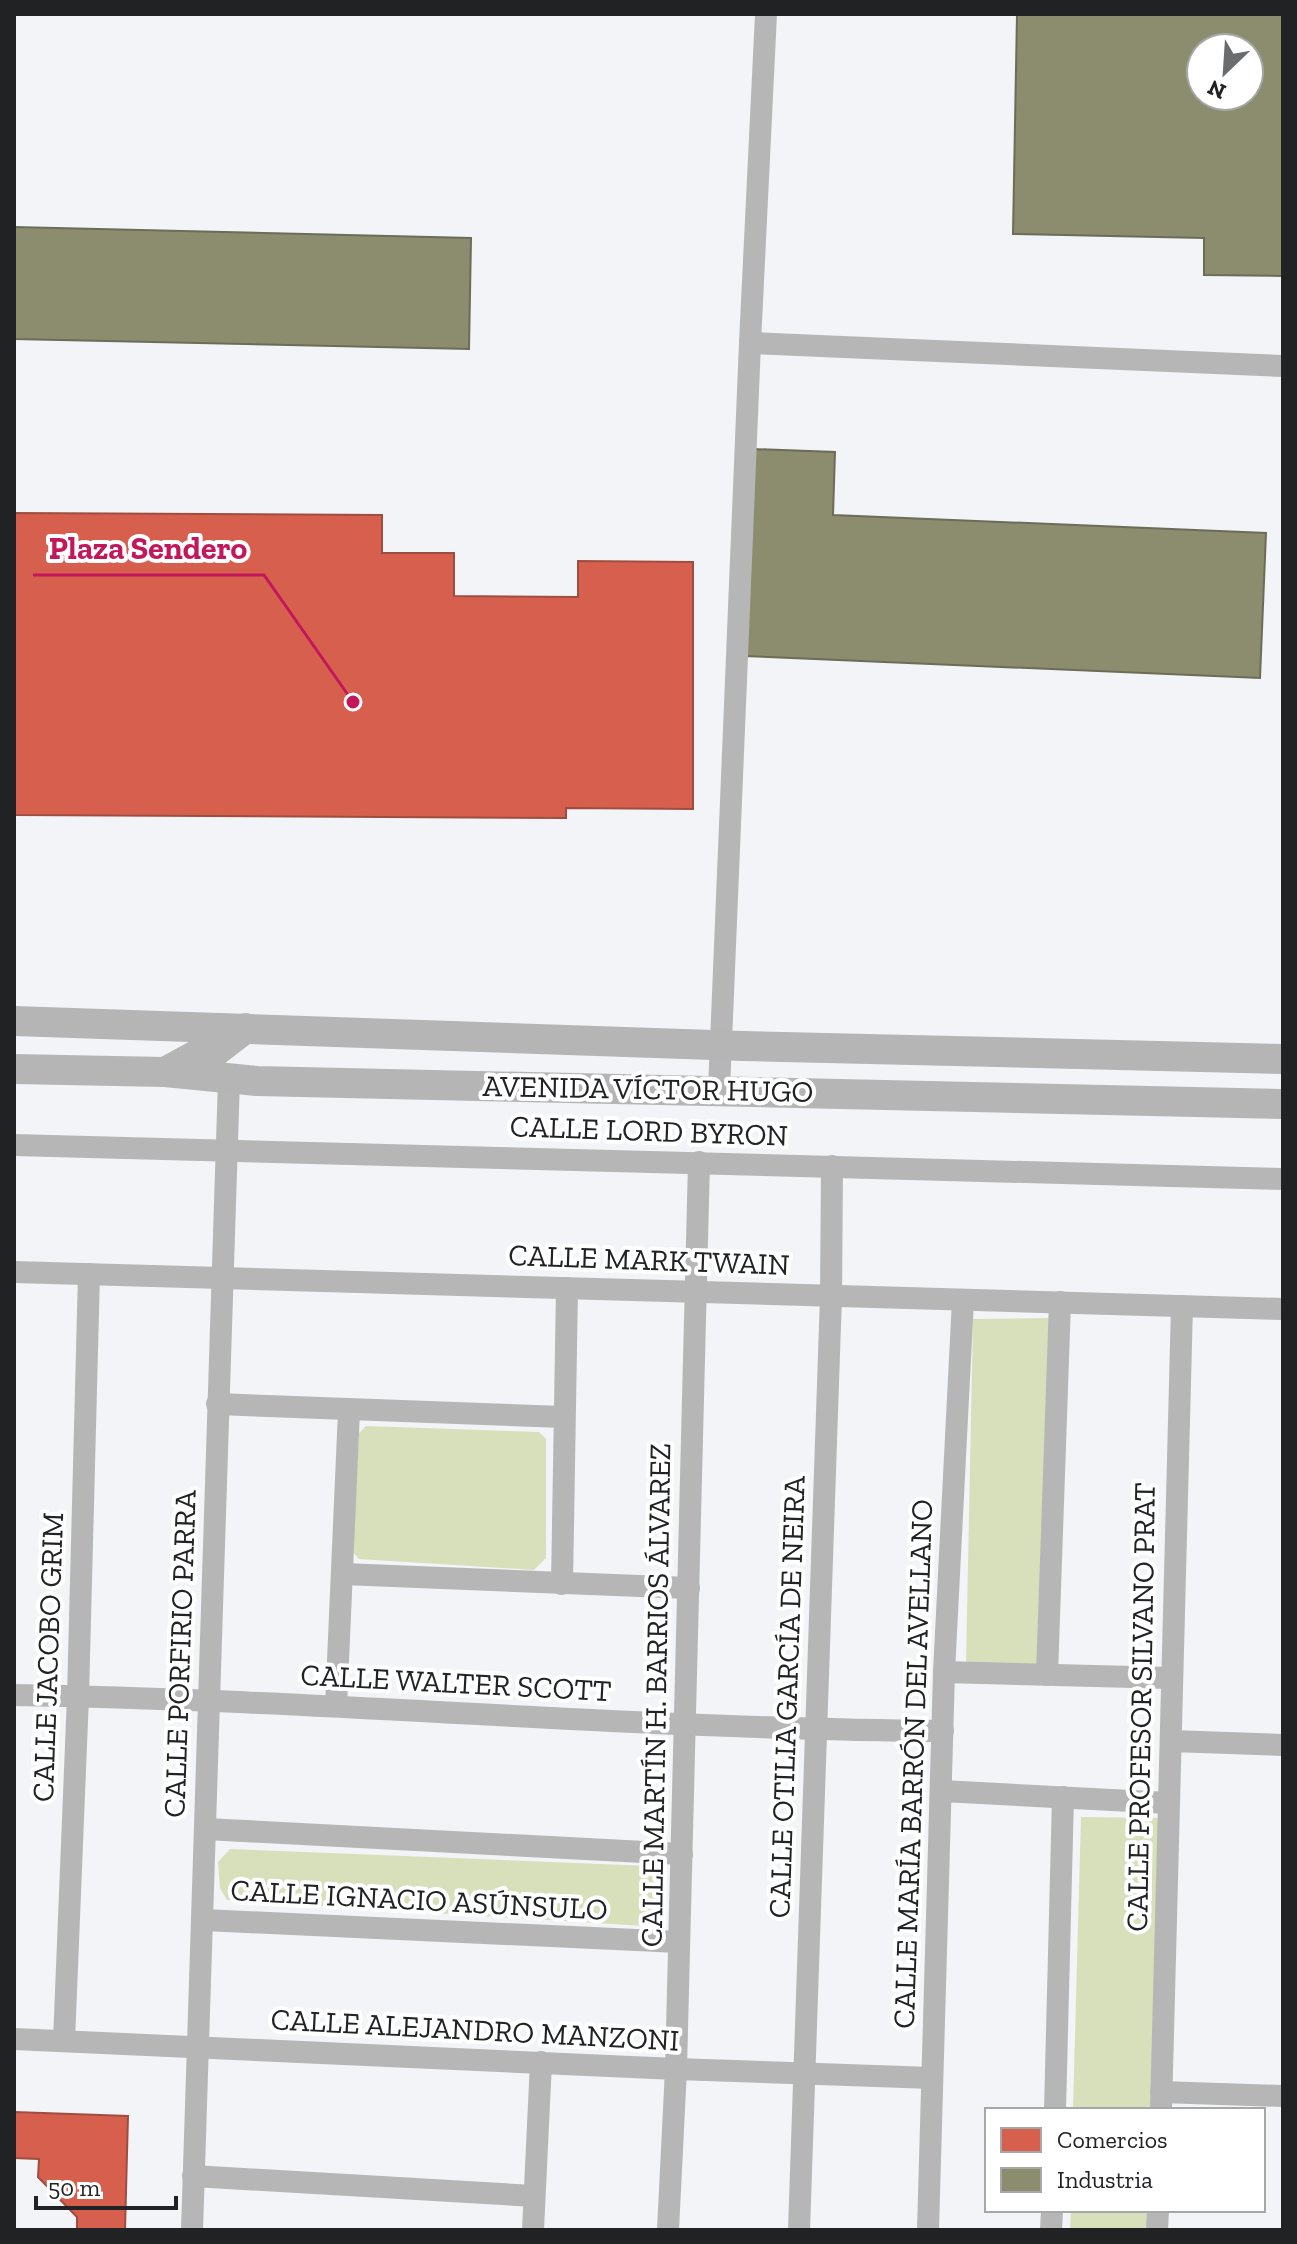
<svg xmlns="http://www.w3.org/2000/svg" width="1297" height="2244" font-family="'Zilla Slab',serif">
<rect width="100%" height="100%" fill="#f2f4f7"/>
<!-- green -->
<g fill="#d8dfbb">
<polygon points="1051,1318 1043,1667 966,1663 973,1319"/>
<polygon points="366,1426 539,1432 546,1439 546,1558 534,1570 359,1559 353,1552 359,1433"/>
<polygon points="1081,1817 1161,1818 1151,2110 1073,2110"/>
<polygon points="230,1849 649,1866 661,1875 661,1915 644,1926 227,1900 220,1888 218,1862"/>
<polygon points="1071,2210 1147,2210 1147,2230 1070,2230"/>
</g>
<!-- shops -->
<g fill="#d6604d" stroke="#a04d41" stroke-width="2">
<polygon points="14,513 382,515 382,553 454,553 454,596 578,597 578,561 693,562 693,809 566,808 566,818 14,815"/>
<polygon points="14,2112 128,2116 125,2230 77,2230 77,2217 38,2177 39,2159 14,2158"/>
</g>
<!-- industry -->
<g fill="#8c8c6e" stroke="#6c6c58" stroke-width="2" fill-rule="evenodd">
<path d="M1017,14H1283V276L1204,275V238L1013,234ZM1201,48H1249V96H1201Z"/>
<polygon points="14,227 471,238 469,349 14,339"/>
<polygon points="752,449 835,452 833,515 1266,533 1260,678 744,656"/>
</g>
<g fill="none" stroke-linecap="round" stroke-linejoin="round">
<!-- street -->
<g stroke="#b6b6b6" stroke-width="22">
<polyline points="750,343 766,14"/>
<polyline points="719,1090 750,343 1283,366"/>
<polyline points="14,1145 1283,1179"/>
<polyline points="14,1272 1283,1309"/>
<polyline points="217,1404 563,1417"/>
<polyline points="343,1574 689,1588"/>
<polyline points="562,1584 567,1288"/>
<polyline points="944,1672 1172,1678"/>
<polyline points="1047,1675 1060,1302"/>
<path d="M14,1695C324,1700 633,1729 943,1731"/>
<polyline points="336,1706 349,1411"/>
<polyline points="1171,1741 1283,1745"/>
<polyline points="942,1791 1169,1803"/>
<polyline points="206,1829 682,1854"/>
<polyline points="204,1920 679,1942"/>
<polyline points="14,2039 676,2069 932,2078"/>
<polyline points="64,2041 78,1696 89,1274"/>
<polyline points="1161,2092 1283,2096"/>
<polyline points="1055,2110 1063,1797"/>
<polyline points="1161,2110 1182,1306"/>
<polyline points="193,2176 534,2196"/>
<polyline points="192,2230 229,1079"/>
<polyline points="533,2230 541,2062"/>
<polyline points="668,2230 676,2069 699,1162"/>
<polyline points="799,2230 831,1296 832,1166"/>
<polyline points="928,2230 944,1672 963,1300"/>
<polyline points="1051,2230 1052,2210"/>
<polyline points="1157,2230 1158,2210"/>
</g>
<!-- secondary -->
<g stroke="#b5b5b6" stroke-width="30">
<polyline points="14,1021 743,1046 1283,1059"/>
<polyline points="14,1069 165,1072 257,1081 1283,1104"/>
<polyline points="165,1072 198,1054 216,1051 246,1028"/>
</g>
</g>
<g text-anchor="middle" stroke-width="8" stroke-linejoin="round" paint-order="stroke">
<!-- street labels -->
<g font-size="30" fill="#212224" stroke="#fff">
<text transform="translate(648 1089) rotate(1)" y="10">AVENIDA VÍCTOR HUGO</text>
<text transform="translate(649 1131) rotate(2)" y="10">CALLE LORD BYRON</text>
<text transform="translate(649 1260) rotate(2)" y="10">CALLE MARK TWAIN</text>
<text transform="translate(180 1654) rotate(-88)" y="10">CALLE PORFIRIO PARRA</text>
<text transform="translate(48 1657) rotate(-88)" y="10">CALLE JACOBO GRIM</text>
<text transform="translate(456 1683) rotate(3)" y="10">CALLE WALTER SCOTT</text>
<text transform="translate(656 1695) rotate(-89)" y="10">CALLE MARTÍN H. BARRIOS ÁLVAREZ</text>
<text transform="translate(787 1697) rotate(-88)" y="10">CALLE OTILIA GARCÍA DE NEIRA</text>
<text transform="translate(1141 1707) rotate(-89)" y="10">CALLE PROFESOR SILVANO PRAT</text>
<text transform="translate(913 1764) rotate(-88)" y="10">CALLE MARÍA BARRÓN DEL AVELLANO</text>
<text transform="translate(419 1900) rotate(3)" y="10">CALLE IGNACIO ASÚNSULO</text>
<text transform="translate(475 2030) rotate(3)" y="10">CALLE ALEJANDRO MANZONI</text>
</g>
</g>
<!-- callouts -->
<path fill="none" stroke="#c2185b" stroke-width="3" d="M353 702L264 575H33"/>
<circle fill="#c2185b" stroke="#fff" stroke-width="3" cx="353" cy="702" r="8"/>
<g font-size="32" text-anchor="middle" font-weight="bold" fill="#c2185b" stroke="#fff" stroke-width="8" stroke-linejoin="round" paint-order="stroke">
<text x="148" y="559">Plaza Sendero</text>
</g>
<!-- border -->
<rect width="1297" height="2244" fill="none" stroke="#212224" stroke-width="32"/>
<!-- legend -->
<rect x="985" y="2108" width="280" height="104" fill="#ffffff" stroke="#a6a7a7" stroke-width="2"/>
<rect x="1001" y="2128" width="40" height="24" fill="#d6604d" stroke="#a6a7a7" stroke-width="2"/>
<text x="1057" y="2148" font-size="24" fill="#212224">Comercios</text>
<rect x="1001" y="2168" width="40" height="24" fill="#8c8c6e" stroke="#a6a7a7" stroke-width="2"/>
<text x="1057" y="2188" font-size="24" fill="#212224">Industria</text>
<!-- north arrow -->
<g transform="translate(1225 72) rotate(205)"><circle r="38" fill="#ffffff" stroke="#a6a7a7" stroke-width="2"/>
<path d="M0-6L14 30L0 20L-14 30Z" fill="#6a6c6e"/>
<text y="-12" font-size="22" font-weight="bold" text-anchor="middle" fill="#212224">N</text>
</g>
<!-- scale -->
<path d="M36 2196v12h140v-12" fill="none" stroke="#212224" stroke-width="4"/>
<text x="48" y="2196" font-size="24" fill="#212224" stroke="#ffffff" stroke-width="6" paint-order="stroke">50 m</text>
</svg>
